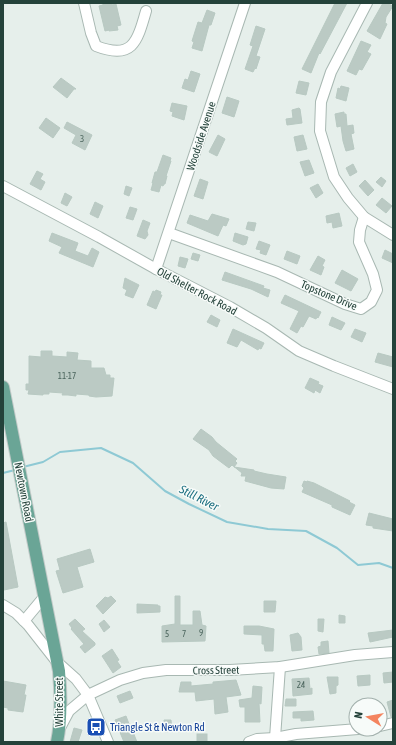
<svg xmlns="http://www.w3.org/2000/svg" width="396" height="745" font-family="'Asap Condensed',sans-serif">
<rect width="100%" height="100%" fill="#e6efeb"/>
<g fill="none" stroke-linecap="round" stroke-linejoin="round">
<!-- stream -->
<g stroke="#8ec9d4" stroke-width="2">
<polyline points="23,467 43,462 60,452 101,448 133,463 165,491 189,504 227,522 268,529 306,531 337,548 358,565 379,563 393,568"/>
<polyline points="3,473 15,470"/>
</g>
</g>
<!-- building -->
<g fill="#bbcac4" stroke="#b8c9c2">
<polygon points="103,3 112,3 112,5 116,4 121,25 117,26 118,30 109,31 109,30 105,31 99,6 103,5"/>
<polygon points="335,3 347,3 320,54 319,53 311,73 302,69"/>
<polygon points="383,3 387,3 393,6 386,17 385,23 387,24 380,39 367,31"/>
<polygon points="207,10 215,13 211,25 209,25 202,51 192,48 194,42 192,41 198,22 202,23"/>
<polygon points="256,26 265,29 256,56 260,57 256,69 255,68 253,72 245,69 253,46 250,45"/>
<polygon points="361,41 371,45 367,52 371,54 362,70 359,69 356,75 347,71"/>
<polygon points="191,71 200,74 194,92 182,88 185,79 188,80"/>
<polygon points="61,78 76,89 74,89 67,98 53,87"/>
<polygon points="299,81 309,83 306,95 296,93"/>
<polygon points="341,86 349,88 346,101 336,98 338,88 340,89"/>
<polygon points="227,97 239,101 234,117 222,113"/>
<polygon points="172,103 187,106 184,120 172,116 173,112 170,111"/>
<polygon points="299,108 300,109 302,123 287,125 286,119 293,118 292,110"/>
<polygon points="344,112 344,114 346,114 347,126 353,125 354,133 351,134 354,149 346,151 343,141 341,126 337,127 335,114"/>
<polygon points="46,118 60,128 53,138 39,128"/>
<polygon points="67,122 92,135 85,150 72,143 76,135 64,128"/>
<polygon points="218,135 225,139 217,156 209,152"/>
<polygon points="303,135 307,149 297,151 294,137"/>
<polygon points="163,155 171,158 170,161 171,161 166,176 167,176 165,184 164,184 163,186 161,185 159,192 151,190 153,183 152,183 155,172 157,172"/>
<polygon points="309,160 314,173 305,176 300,162"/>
<polygon points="353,164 357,172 350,176 346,168"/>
<polygon points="37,171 43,174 40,179 45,182 41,190 30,184"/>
<polygon points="381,177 386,181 382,187 376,182"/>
<polygon points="200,179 208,182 203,199 194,196"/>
<polygon points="365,180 374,190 368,196 359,186"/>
<polygon points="318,184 323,193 316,198 310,188"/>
<polygon points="126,186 132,188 129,196 124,194"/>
<polygon points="65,193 72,197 67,206 61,203"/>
<polygon points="382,198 392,206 386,213 376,205"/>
<polygon points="95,202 103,206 98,218 90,214"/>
<polygon points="130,207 137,209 133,220 126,218"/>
<polygon points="339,213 342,226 333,228 332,222 327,223 326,216"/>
<polygon points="212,214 229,219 226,226 223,225 218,236 187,223 190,215 208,221"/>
<polygon points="143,220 150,223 147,231 148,235 145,239 137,236"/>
<polygon points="248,222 256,223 254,231 246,229"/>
<polygon points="52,233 78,243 75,251 88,256 92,248 99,252 93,267 59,253 62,247 49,241"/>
<polygon points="235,233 248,237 246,244 243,245 233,241"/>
<polygon points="259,241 270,245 266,255 260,253 261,250 256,249"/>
<polygon points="385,250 393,254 393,263 382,258"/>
<polygon points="287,251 300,256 297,264 284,259"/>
<polygon points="193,253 200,255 198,261 191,259"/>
<polygon points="318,256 325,260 322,266 324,267 321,275 310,270"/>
<polygon points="180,257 188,259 185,268 178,266"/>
<polygon points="342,270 358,279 351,291 335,283"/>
<polygon points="225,272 264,286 263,288 270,290 268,297 251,289 222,280"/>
<polygon points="125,278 139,285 133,298 125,295 127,290 123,288"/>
<polygon points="156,290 161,292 160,295 162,295 156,309 147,305 153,291 155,292"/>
<polygon points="285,295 321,312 318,318 317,317 316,319 309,316 303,327 301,326 297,333 290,329 299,311 281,303"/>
<polygon points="211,315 220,320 217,327 207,322"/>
<polygon points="332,317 345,323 341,330 329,325"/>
<polygon points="233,329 264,343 261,349 259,348 258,350 241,340 237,347 227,343"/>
<polygon points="355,329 366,333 362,342 351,337"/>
<polygon points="41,351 52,351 52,356 67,357 67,352 78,353 77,360 91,361 91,368 104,368 106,375 110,375 110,378 114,378 112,396 96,397 89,396 89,395 76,394 76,396 68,395 62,395 63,393 49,392 49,394 43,394 43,395 28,394 29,390 26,390 26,384 29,384 29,356 41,357"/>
<polygon points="378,353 393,357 393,367 375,362"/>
<polygon points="310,378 319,382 318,384 323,386 320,393 315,390 314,393 305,388"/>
<polygon points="201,429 212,437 216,442 237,459 235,461 237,463 234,467 254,470 254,471 267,474 286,477 284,489 271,488 245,481 246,476 241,476 242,473 232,465 229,468 213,456 209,450 193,439"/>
<polygon points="304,481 307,482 307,481 314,483 350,501 349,502 355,505 350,515 332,507 332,505 302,492 304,488 302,486"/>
<polygon points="369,513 393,519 393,531 373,528 373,526 366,525"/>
<polygon points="6,522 18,587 4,590 3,587 3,523"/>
<polygon points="90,549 94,562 77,567 83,587 63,593 56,571 60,570 57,559"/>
<polygon points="111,596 116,601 103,614 96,606 105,597 108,598"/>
<polygon points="175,596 180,596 180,625 193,625 193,611 200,611 202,625 206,626 205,641 162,642 162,626 175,624"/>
<polygon points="264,601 276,601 275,612 264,612"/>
<polygon points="137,604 158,605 158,606 160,606 160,612 137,613"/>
<polygon points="339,615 345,616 345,623 339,623"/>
<polygon points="75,619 85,629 82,631 95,643 95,645 85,653 80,647 84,644 71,629 72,628 69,624"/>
<polygon points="318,619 324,619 323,632 318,631"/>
<polygon points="104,620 110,627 104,632 99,624"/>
<polygon points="244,626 259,626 274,629 273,651 265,651 264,644 262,644 262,635 244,634"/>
<polygon points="393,630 393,637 370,642 368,633"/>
<polygon points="298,633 301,637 302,650 292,651 290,635"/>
<polygon points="328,641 329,653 319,654 318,647 321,646 321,642"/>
<polygon points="112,649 119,660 117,661 121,667 113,673 102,656"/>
<polygon points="393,672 393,682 384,683 383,673"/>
<polygon points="370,675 370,685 358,686 357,676"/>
<polygon points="327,677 338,677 338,685 336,686 336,693 330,694"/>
<polygon points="309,678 310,689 312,688 312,694 293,696 292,679"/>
<polygon points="236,680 241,695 226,697 228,712 215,714 214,699 196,701 195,692 179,692 181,682 191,682 191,686 213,684 213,682"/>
<polygon points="3,681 26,685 24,695 26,695 23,712 8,710 8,708 3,707"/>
<polygon points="253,686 262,687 261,704 259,703 260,722 245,722 245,707 240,707 239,700 252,698"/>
<polygon points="130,691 133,698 120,703 117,696"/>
<polygon points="286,699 296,699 296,706 285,706"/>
<polygon points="393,700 393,717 391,717 387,702"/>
<polygon points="313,711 314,720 301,721 301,718 293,718 293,712"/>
<polygon points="126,716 132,732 133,732 137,742 124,742 119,730 115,720"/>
<polygon points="164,720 171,720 172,731 165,732"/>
<polygon points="74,728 82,730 78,742 70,742"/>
<rect x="197" y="734" width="10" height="8"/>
</g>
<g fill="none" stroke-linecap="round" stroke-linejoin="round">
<defs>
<g id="minor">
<path d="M84,3L91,33L96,46C132,60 137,43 146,11"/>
<polyline points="367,3 331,72 321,102 320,131 334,177 348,198 364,217 393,235"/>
<polyline points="3,186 99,237 156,269 230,307 266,328 299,351 334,366 393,389"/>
<polyline points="169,233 277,272 345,304 361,309 371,302 377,290 373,274 359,242 360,230 364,217"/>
<polyline points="156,269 245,3"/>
<polyline points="3,605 16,613 28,625 57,662 76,679 88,695 108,742"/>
<polyline points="24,621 44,597"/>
<polyline points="380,726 393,723"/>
<polyline points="60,728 69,711 88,695 120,680 143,673 166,670 230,670 280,667 355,655 393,652"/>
<polyline points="275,738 280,667"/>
<polyline points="249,742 257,739 275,738 296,734 358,729"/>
</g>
<path id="major" d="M3,387L59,671C61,695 62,718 57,742"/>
</defs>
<!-- minor casing -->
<use href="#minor" stroke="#a8b8b2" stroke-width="12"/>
<!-- major casing -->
<use href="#major" stroke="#c2cac8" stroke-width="14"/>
<!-- minor -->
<use href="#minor" stroke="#fff" stroke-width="10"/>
<!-- major -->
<use href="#major" stroke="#6aa596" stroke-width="12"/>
</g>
<!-- icons -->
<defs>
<symbol id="bus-square" viewBox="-11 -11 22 22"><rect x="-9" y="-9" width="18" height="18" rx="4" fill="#1a4fb4" stroke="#f7fbf9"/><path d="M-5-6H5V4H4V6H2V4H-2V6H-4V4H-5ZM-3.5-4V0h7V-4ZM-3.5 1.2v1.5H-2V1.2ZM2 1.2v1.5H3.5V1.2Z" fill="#fff"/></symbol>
</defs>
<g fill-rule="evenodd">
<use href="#bus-square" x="85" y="716" width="22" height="22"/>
</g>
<g text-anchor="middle" stroke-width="3" stroke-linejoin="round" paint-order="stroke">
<!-- number labels -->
<g font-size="9" fill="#4a645c">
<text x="82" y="142">3</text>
<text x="67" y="379">11-17</text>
<text x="201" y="636">9</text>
<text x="167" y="637">5</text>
<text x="184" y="637">7</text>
<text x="301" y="688">24</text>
</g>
<!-- street labels -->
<g font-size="11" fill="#24423a" stroke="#f7fbf9">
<text transform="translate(201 136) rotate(-72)" y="4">Woodside Avenue</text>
<text transform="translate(197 291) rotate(28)" y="4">Old Shelter Rock Road</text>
<text transform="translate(329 295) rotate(23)" y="4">Topstone Drive</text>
<text transform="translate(24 492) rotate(79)" y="4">Newtown Road</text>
<text transform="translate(216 670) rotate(-1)" y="4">Cross Street</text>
<text transform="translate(59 702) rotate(-90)" y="4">White Street</text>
</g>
<!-- transit labels -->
<g font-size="11" fill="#164399" stroke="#f7fbf9" text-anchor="start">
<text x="110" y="731">Triangle St &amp; Newton Rd</text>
</g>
<!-- water labels -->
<g font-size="12" font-style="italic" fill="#1c6f80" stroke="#f7fbf9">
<text transform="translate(199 498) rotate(27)" y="4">Still River</text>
</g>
</g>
<!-- border -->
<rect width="396" height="745" fill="none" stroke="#24423a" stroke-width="8"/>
<!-- north arrow -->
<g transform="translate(368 717) rotate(281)"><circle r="19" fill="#f7fbf9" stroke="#a3b1ad"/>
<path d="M0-3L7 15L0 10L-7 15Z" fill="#f4845f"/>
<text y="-6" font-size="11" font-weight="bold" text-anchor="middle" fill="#24423a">N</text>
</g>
</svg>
